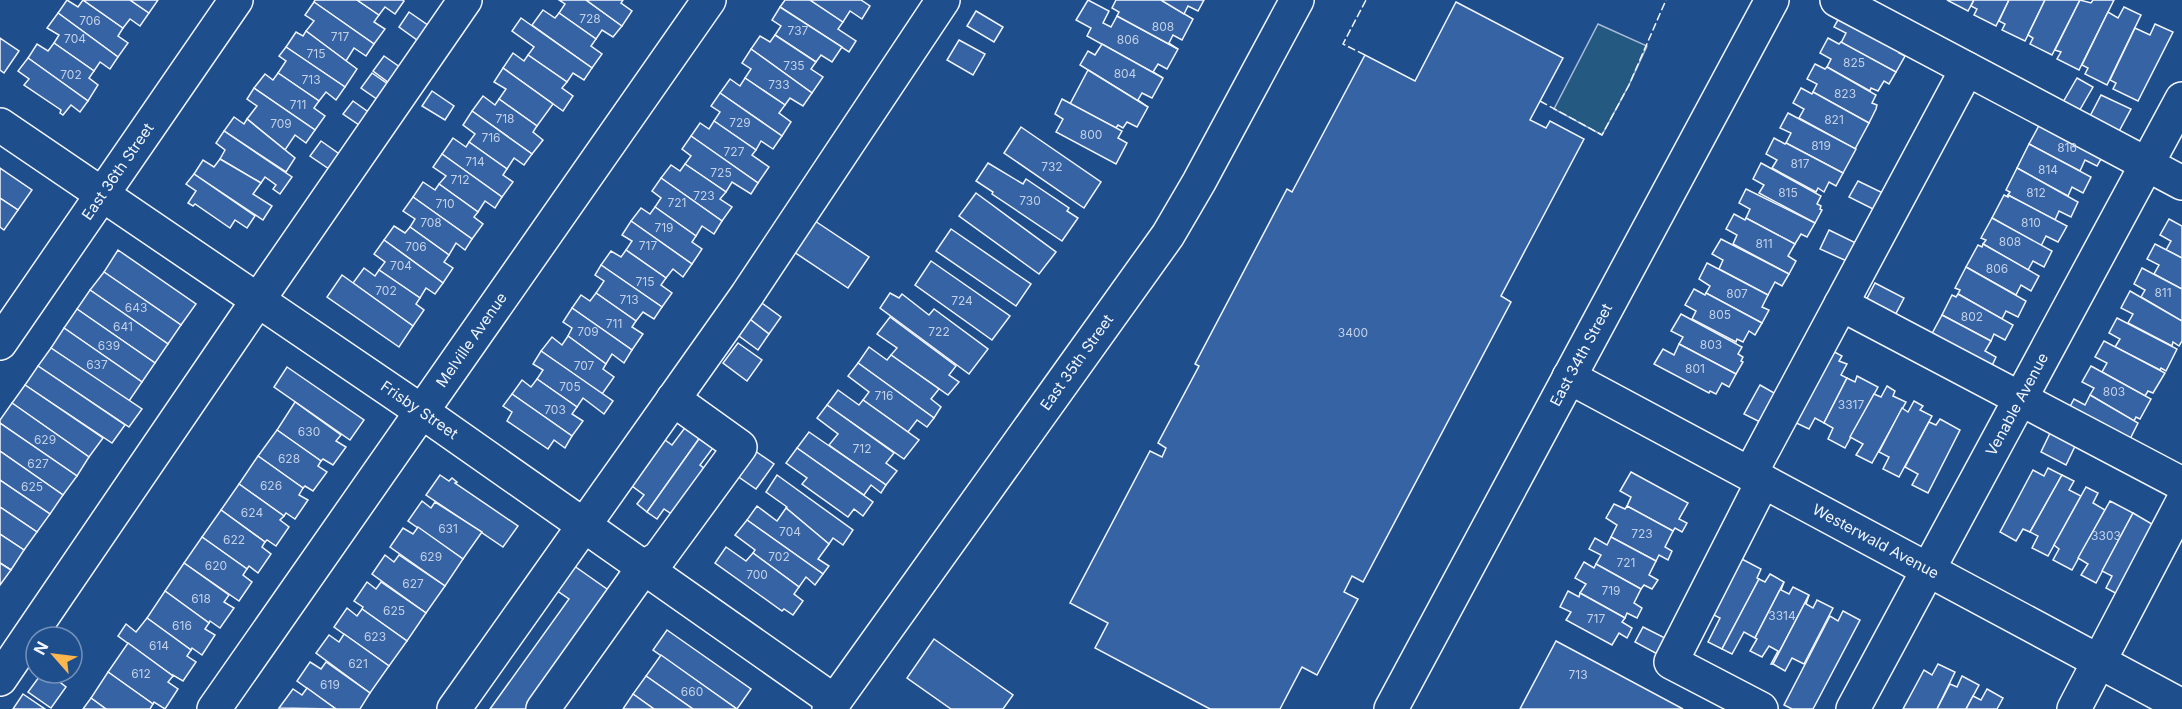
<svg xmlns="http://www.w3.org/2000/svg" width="2182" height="709" font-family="Inter,sans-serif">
<rect width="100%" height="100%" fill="#1f4e8c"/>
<!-- green -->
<polygon fill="#245a82" stroke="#a8bbd7" stroke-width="1.5" points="1598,24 1647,46 1629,85 1602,135 1554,109"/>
<!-- building -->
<g fill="#3563a3" stroke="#f2f6ff" stroke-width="1.5">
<polygon points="67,0 78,7 83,0 123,28 118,36 128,43 118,57 58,13"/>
<polygon points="83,0 130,0 149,13 140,26 130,19 123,28"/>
<polygon points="130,0 158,0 149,13"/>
<polygon points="315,0 357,0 379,15 374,22 385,29 374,44 314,2"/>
<polygon points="357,0 403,0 404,1 395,14 385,7 379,15"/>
<polygon points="559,0 586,0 622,26 613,37 602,30 596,39 559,13 565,4"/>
<polygon points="586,0 623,0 621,3 632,11 622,26"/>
<polygon points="785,0 810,0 843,22 838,29 856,41 849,52 780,7"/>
<polygon points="810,0 861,0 870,6 862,19 850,11 843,22"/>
<polygon points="1088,0 1109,11 1103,23 1111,27 1117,16 1178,49 1167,69 1158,64 1153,72 1163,78 1087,36 1091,28 1076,20"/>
<polygon points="1116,0 1161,0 1193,19 1182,40 1173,35 1169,43 1178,49 1117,16 1119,12 1112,8"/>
<polygon points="1161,0 1204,0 1198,11 1188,6 1184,14"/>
<polygon points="1947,0 1974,0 1968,11"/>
<polygon points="1974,0 2009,0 1996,26 1974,15 1977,9 1971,6"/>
<polygon points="2009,0 2045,0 2025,41 2002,30 2005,24 1999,21"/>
<polygon points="2045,0 2080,0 2052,55 2030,44 2033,38 2028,35"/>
<polygon points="2080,0 2091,3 2093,0 2114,0 2079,70 2057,59 2061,52 2055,50"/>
<polygon points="314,2 374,44 366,56 354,48 346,61 306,31 314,21 305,15"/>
<polygon points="1456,2 1563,58 1530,120 1546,128 1550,121 1584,139 1501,296 1511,302 1363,582 1352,576 1344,592 1358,599 1317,675 1302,667 1280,709 1210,709 1095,648 1108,623 1070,603 1150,451 1162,457 1166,448 1158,443 1199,366 1195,364 1287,189 1292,192 1365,55 1415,81"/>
<polygon points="780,7 842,47 832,62 821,55 816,62 775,35 781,26 772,20"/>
<polygon points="2124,7 2141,15 2107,85 2085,74 2088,68 2082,65 2108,12 2118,18"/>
<polygon points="543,10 555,18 559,13 596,39 591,46 602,54 592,68 532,25"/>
<polygon points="976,11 1003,27 994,42 967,26"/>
<polygon points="1843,11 1903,44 1899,53 1905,56 1896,72 1841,43 1846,33 1834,27"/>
<polygon points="409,12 435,30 424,45 399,27"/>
<polygon points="58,13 118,57 110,69 100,62 94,71 54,43 59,35 47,28"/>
<polygon points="521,18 592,68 584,80 573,73 567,82 528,55 534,47 512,31"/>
<polygon points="2155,24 2173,32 2138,101 2113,89 2116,83 2110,80 2135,28 2150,35"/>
<polygon points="306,31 357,69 345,87 286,47 296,32 303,36"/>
<polygon points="775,35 816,62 811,69 823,77 812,93 751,49 760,36 770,42"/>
<polygon points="0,38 19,51 4,73 0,70"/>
<polygon points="1828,38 1839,44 1841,42 1896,72 1889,84 1884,81 1878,91 1871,88 1870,91 1827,67 1831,59 1820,53"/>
<polygon points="959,40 985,54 973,75 947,60"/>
<polygon points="54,43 94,71 89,78 98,85 88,101 28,58 37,44 48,51"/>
<polygon points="1102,44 1163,78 1152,98 1142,93 1138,100 1148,107 1080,65 1088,51 1095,55"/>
<polygon points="286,47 345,87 336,100 326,92 319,101 278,73 286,61 279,56"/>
<polygon points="751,49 812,93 803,106 790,98 785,105 745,78 751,69 742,63"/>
<polygon points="513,53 524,61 528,55 567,82 562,88 573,96 563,111 503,68"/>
<polygon points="384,56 407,72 396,88 373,71"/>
<polygon points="28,58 88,101 80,112 71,105 63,115 60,113 61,110 24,85 29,79 18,71"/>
<polygon points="1815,64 1825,69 1827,67 1876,95 1872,103 1877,105 1876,109 1869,123 1813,92 1817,84 1807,79"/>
<polygon points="503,68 553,104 537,126 499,99 506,89 494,82"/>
<polygon points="1088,70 1148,107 1137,127 1127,122 1123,128 1118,125 1116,128 1070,104"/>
<polygon points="278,73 319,101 314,108 325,116 315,130 254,88 265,74 273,80"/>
<polygon points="372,73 395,89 384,104 361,88"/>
<polygon points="745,78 785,105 779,113 791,122 782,136 720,93 730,79 740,86"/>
<polygon points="2077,78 2093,87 2078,113 2062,104"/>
<polygon points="254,88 315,130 306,143 295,135 285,150 247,119 257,106 247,99"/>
<polygon points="1801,88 1812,94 1813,92 1869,123 1855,149 1799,118 1804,109 1793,103"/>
<polygon points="432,91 454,106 445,120 422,106"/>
<polygon points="720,93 782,136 773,149 761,141 756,150 714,121 720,112 711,106"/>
<polygon points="2101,95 2131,109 2117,135 2088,120"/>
<polygon points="483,96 495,105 499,99 537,126 533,132 543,140 532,154 472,111"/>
<polygon points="1062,99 1122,131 1118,138 1127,143 1116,164 1056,132 1063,119 1055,114"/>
<polygon points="353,101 374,116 365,129 343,114"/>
<polygon points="472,111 532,154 524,165 514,158 507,169 469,142 475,134 463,125"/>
<polygon points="1788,113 1856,149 1843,173 1786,143 1791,133 1780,128"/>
<polygon points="234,117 244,124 247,119 295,158 286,172 224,131"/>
<polygon points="2042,120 2105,152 2097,166 2085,160 2080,171 2029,144"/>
<polygon points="714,121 756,150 752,155 769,167 758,183 691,136 700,123 709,129"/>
<polygon points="1021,127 1101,182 1084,208 1004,153"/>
<polygon points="224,131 292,177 280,194 273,189 276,185 265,177 261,183 220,159 225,150 216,143"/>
<polygon points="691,136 758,183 751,194 732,182 726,192 685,164 691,156 682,149"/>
<polygon points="453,138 466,147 469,142 507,169 503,175 513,182 502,197 442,154"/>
<polygon points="1774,138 1785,144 1786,143 1843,173 1836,186 1829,182 1824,192 1818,188 1816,192 1772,168 1777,160 1766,154"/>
<polygon points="321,141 345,158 335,173 310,156"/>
<polygon points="2029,144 2091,177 2083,193 2072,187 2068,196 2017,168"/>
<polygon points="442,154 502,197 495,208 485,201 478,212 439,184 446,176 433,167"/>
<polygon points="220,159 261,183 253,194 272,206 263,220 194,174 203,160 214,167"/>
<polygon points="988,163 1023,184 1026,179 1069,208 1067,211 1078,218 1062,241 992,194 993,192 976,181"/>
<polygon points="1761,163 1821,196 1817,204 1821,206 1820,209 1822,210 1815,223 1759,193 1764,185 1753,179"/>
<polygon points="685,164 726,192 720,199 732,207 722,221 661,178 671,165 680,171"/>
<polygon points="0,168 32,190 18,210 0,198"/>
<polygon points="2017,168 2078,202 2071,217 2059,211 2055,220 2008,195 2010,192 2006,190"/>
<polygon points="194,174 255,216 247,228 235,220 230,228 195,204 193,206 188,203 196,191 186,184"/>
<polygon points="661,178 722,221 714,234 702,226 696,236 655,207 661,198 652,191"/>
<polygon points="1858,181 1883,193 1875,210 1849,197"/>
<polygon points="423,182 435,190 439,184 478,212 474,217 483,224 472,239 413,197"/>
<polygon points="1746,189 1815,223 1807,237 1801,234 1795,244 1746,218 1750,209 1739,203"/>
<polygon points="976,193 1056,252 1039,274 959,216"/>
<polygon points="2004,195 2008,197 2008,195 2067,226 2058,242 2046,236 2041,246 1992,218"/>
<polygon points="413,197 472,239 465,250 456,243 449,255 410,227 415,219 403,211"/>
<polygon points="0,198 18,210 4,230 0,227"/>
<polygon points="655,207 696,236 692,242 702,249 692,264 631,221 641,208 650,214"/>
<polygon points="1734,214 1745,220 1746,218 1795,244 1788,256 1796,261 1789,274 1733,244 1737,235 1726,229"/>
<polygon points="1992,218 2052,251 2044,267 2033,261 2028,270 1983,244 1986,240 1981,238"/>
<polygon points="2169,219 2182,226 2182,258 2166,250 2171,241 2160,235"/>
<polygon points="631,221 692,264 683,277 673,269 666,278 626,250 632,241 622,235"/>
<polygon points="815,221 869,257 848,288 794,252"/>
<polygon points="394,226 405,233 410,227 449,255 444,262 453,268 443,283 384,240"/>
<polygon points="951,229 1031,284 1016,306 936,251"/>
<polygon points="1829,230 1858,244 1849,262 1820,249"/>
<polygon points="1721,239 1789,274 1782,286 1775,282 1768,295 1719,269 1723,260 1712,254"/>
<polygon points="384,240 443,283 435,294 426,288 420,298 379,270 385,262 374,254"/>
<polygon points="1983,244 2039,276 2031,291 2021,285 2016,295 1966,267 1978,245 1982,247"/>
<polygon points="2155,244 2182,258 2182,289 2154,274 2159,265 2147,259"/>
<polygon points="118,250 196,304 181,325 104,272"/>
<polygon points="626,250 666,278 661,285 672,293 662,307 601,265 611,251 621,257"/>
<polygon points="931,261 1010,316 992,340 915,285"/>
<polygon points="1707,263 1768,295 1762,307 1769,310 1762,323 1706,293 1710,286 1699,279"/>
<polygon points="601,265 662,307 654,319 643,312 636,321 596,293 604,281 595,275"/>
<polygon points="1966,267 2026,301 2018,317 2006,311 2002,319 1958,294 1960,290 1955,288"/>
<polygon points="364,268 375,276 379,270 420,298 416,304 424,310 413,326 353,283"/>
<polygon points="2142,268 2182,289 2182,321 2141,297 2145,290 2134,284"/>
<polygon points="104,272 181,325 168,344 90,290"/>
<polygon points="342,275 413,326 399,347 327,297"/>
<polygon points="1875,283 1904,298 1892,321 1863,306"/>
<polygon points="1694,289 1705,295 1706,293 1762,323 1755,335 1749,331 1743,342 1737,339 1736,342 1692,319 1696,311 1685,305"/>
<polygon points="90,290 168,344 155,363 77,309"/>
<polygon points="2130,291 2182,321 2182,341 2179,346 2173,342 2172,346 2128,323 2133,314 2121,308"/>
<polygon points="596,293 636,321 632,327 643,334 632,350 572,308 581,295 590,301"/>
<polygon points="890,293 899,298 902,294 929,315 934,309 988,349 969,374 880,308"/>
<polygon points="1958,294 2013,325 2005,340 1994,334 1991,341 1942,315 1952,295 1956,297"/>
<polygon points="759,301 781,317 769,334 747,317"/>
<polygon points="572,308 632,350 624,363 612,354 606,364 568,336 572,328 563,322"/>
<polygon points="77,309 155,363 142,382 64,328"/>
<polygon points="1681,314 1742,347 1738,354 1743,357 1741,361 1743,362 1736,374 1679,344 1683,337 1671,331"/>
<polygon points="1942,315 1991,341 1985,351 1996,357 1989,372 1928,341"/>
<polygon points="747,317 769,334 758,350 735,333"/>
<polygon points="890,317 956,366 949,375 959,382 948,395 891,355 897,348 877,334"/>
<polygon points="2117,318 2177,349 2166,371 2161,368 2160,370 2115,347 2120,339 2109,333"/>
<polygon points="64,328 142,382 129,401 51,348"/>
<polygon points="568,336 606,364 603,369 614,377 602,394 541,351 552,337 562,345"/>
<polygon points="2104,341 2165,373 2153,393 2148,391 2145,396 2102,372 2107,363 2095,357"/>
<polygon points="738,343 762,360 747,381 723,363"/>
<polygon points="1679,344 1736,374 1729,387 1722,383 1716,394 1710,391 1709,393 1654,364 1663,349 1674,355"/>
<polygon points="869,347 887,360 891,355 939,389 931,399 941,407 934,418 858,363"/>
<polygon points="51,348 142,409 129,427 38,366"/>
<polygon points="1829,349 1842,356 1839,361 1847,364 1841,375 1847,378 1824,423 1815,418 1809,429 1792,421"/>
<polygon points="541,351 613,401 604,414 583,398 577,407 537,379 543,370 533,364"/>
<polygon points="858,363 934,418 927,427 917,420 908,432 863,400 869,392 848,376"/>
<polygon points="38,366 125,425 112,443 25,385"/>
<polygon points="2091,366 2151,399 2140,419 2136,417 2134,421 2090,395 2094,388 2082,382"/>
<polygon points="287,367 364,420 350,440 274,387"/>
<polygon points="1857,376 1878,387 1845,448 1828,439 1833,428 1824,423 1847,378 1855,382"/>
<polygon points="537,379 577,407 572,414 583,421 572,436 512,394 522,380 531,387"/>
<polygon points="25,385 103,438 89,457 12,403"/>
<polygon points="1760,385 1781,397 1766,425 1744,414"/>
<polygon points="1887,386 1895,391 1893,396 1906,402 1872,463 1856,455 1863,444 1850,437 1874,394 1881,397"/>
<polygon points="838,390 859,405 863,400 919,440 904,459 827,405"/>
<polygon points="512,394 572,436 565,448 554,440 548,449 507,421 512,412 503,406"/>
<polygon points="2090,395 2138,423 2127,445 2066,414 2074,399 2085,405"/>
<polygon points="1914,401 1923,406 1920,410 1932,416 1899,477 1883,469 1889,457 1879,452 1902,408 1908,412"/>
<polygon points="295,402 341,435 336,441 346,447 333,465 323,459 321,461 277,430"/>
<polygon points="12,403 89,457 77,476 0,423 0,420"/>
<polygon points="827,405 894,453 886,463 897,471 886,485 829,445 838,434 817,418"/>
<polygon points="1940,419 1960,430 1928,493 1912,485 1918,474 1905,467 1929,422 1936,425"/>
<polygon points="0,423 77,476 63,495 0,451"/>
<polygon points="687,425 701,436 647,512 637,504 644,495 632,486 665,440 672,445"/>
<polygon points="2052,429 2077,442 2066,465 2041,452"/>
<polygon points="277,430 321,461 318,466 327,472 313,491 305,486 303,488 258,456"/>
<polygon points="809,432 886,485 881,493 871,485 864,495 797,448"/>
<polygon points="701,436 715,445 700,465 709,472 676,517 664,509 657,519 647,512"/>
<polygon points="751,448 774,464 756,489 733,473"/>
<polygon points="797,448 873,502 863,516 854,509 848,517 802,484 807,478 786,463"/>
<polygon points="0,451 63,495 50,514 0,480"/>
<polygon points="258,456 303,488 299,495 308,500 295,519 286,513 284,516 239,484"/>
<polygon points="2048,468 2062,475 2030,532 2023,529 2016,541 2000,532 2033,470 2044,476"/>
<polygon points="1631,472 1688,503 1679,519 1687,523 1682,532 1675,528 1673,531 1627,506 1631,497 1620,491"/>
<polygon points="440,475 449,481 452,478 457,482 455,483 518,526 503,547 426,495"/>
<polygon points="777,475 853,530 843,545 833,538 829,544 786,508 787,507 766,492"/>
<polygon points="2062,475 2074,481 2069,490 2081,496 2048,556 2032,548 2038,536 2030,532"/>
<polygon points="0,480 50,514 37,532 0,507"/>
<polygon points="239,484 284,516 280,520 289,527 276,546 267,540 265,542 221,510"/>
<polygon points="2086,487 2098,493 2093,503 2105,510 2072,570 2053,560 2059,549 2054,545"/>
<polygon points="422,501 431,508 435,502 482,532 463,559 408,521"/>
<polygon points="2110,501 2133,513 2096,583 2081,575 2088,564 2078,558"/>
<polygon points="1614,504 1625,509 1627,506 1673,531 1665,547 1672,551 1668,560 1659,555 1656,561 1611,537 1617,525 1606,518"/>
<polygon points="757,506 777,521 786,508 829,544 818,559 829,566 823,574 747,520"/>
<polygon points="0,507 37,532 24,550 0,534"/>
<polygon points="221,510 265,542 262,547 271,554 258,573 249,566 247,569 202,537"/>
<polygon points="2133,513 2157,527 2121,596 2106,588 2112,576 2102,571"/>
<polygon points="747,520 823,574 815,585 806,577 799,587 753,553 755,550 735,535"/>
<polygon points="418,527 463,559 445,586 390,547 403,528 413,534"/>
<polygon points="0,534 24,550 11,570 0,563"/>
<polygon points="202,537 247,569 243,575 252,582 239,601 184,563"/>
<polygon points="1611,537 1656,561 1649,575 1658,580 1652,589 1644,585 1641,589 1596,564 1601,555 1589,549 1595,538 1607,545"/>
<polygon points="726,547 746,561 753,553 799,587 794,594 803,601 793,615 784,609 782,611 715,563"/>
<polygon points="385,555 394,562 399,555 445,586 426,613 372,574"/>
<polygon points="1738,557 1761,569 1757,578 1759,579 1722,649 1708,642 1720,618 1708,612"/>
<polygon points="1584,562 1594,568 1596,564 1641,589 1634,603 1642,608 1637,618 1627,613 1625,618 1580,593 1586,584 1575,578"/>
<polygon points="0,563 11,570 0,585"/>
<polygon points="184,563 229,595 224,602 234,608 220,628 210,621 209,623 165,591"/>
<polygon points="570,563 614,594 533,709 490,709 569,599 553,588"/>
<polygon points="1770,574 1784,582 1755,638 1744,632 1732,654 1722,649 1759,579 1765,582"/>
<polygon points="367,582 376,589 381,582 426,613 407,641 362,609 363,607 354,601"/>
<polygon points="1784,582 1781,590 1789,594 1793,587 1809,595 1773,664 1771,664 1778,651 1769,646 1762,657 1750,651 1757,639 1755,638"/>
<polygon points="165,591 209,623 205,629 215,635 202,655 192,648 191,650 147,618"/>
<polygon points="1568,591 1579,597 1580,593 1625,618 1622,622 1632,628 1627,638 1619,633 1612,645 1566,620 1571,612 1560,607"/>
<polygon points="1809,595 1806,604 1813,608 1817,600 1833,608 1804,664 1792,658 1785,671 1773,664"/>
<polygon points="347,608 357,616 362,609 407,641 389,666 334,627"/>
<polygon points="1843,611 1860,620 1813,709 1792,709 1784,705 1830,616 1838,621"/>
<polygon points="147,618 191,650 187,656 196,662 183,681 173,675 173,676 118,636 126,624 136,632"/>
<polygon points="1643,627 1669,640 1661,656 1635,642"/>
<polygon points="667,630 751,689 737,709 653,650"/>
<polygon points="344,634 389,666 370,693 316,653 329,635 339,642"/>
<polygon points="934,639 1013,695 1003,709 951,709 907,678"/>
<polygon points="1556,641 1683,709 1520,709"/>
<polygon points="128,643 173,676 168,682 178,689 165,709 154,702 153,704 108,672"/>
<polygon points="661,655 737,709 693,709 646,676"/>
<polygon points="310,662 321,669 326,662 370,693 360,709 336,709 297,681"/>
<polygon points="1938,664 1955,672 1937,709 1903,709 1924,670 1932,675"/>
<polygon points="108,672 153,704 150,709 106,709 91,698"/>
<polygon points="42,673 48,673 66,687 51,708 28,692"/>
<polygon points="646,676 693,709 654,709 633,694"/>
<polygon points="1962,676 1979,685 1966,709 1937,709 1950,684 1957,687"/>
<polygon points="307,688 336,709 279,708 293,689 302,695"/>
<polygon points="1987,689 2003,698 1997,709 1966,709 1973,696 1981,700"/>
<polygon points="23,694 45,709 13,709"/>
<polygon points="633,694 654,709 623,709"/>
<polygon points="91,698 106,709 83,709"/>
</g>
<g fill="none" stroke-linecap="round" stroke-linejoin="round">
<defs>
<g id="minor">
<polyline points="1837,0 2182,183"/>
<path id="s1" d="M0,125L421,411L834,701"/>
<polyline points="1841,304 2182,484"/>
<path id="s2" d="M0,343L236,0"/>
<path id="s3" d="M1569,377L2182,706"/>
<polyline points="1750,474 1967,69"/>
<polyline points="0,679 258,300 465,0"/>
<path id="s4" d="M214,709L709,0"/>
<polyline points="454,709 747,295 943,0"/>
<polyline points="543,709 644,567 659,558 740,447 673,399"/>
<path id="s5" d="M829,709L1168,235L1199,182L1297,0"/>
<path id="s6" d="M1391,709L1772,0"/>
<polyline points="1761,709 1671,662 1763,481"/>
<path id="s7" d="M1853,709L2182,99"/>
<polyline points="2074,709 2182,503"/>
</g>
</defs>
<!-- minor casing -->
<use href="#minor" stroke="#f2f6ff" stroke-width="36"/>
<!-- minor -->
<use href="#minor" stroke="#1f4e8c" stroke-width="33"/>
<!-- fence -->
<g stroke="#f2f6ff" stroke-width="1.5" stroke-dasharray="8 3" stroke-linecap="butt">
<polyline points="1365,55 1343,44 1366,0"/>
<polyline points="1540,101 1602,135 1629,85 1666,0"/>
</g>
</g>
<g text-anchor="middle" stroke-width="4.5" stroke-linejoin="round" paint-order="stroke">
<!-- number labels -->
<g font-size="12" fill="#c3d1e8">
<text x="590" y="23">728</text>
<text x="90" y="25">706</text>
<text x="1163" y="31">808</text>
<text x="798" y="35">737</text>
<text x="340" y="41">717</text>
<text x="75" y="43">704</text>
<text x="1128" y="44">806</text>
<text x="316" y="58">715</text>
<text x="1854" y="67">825</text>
<text x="794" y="70">735</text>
<text x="1125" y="78">804</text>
<text x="71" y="79">702</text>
<text x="311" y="84">713</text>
<text x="779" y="89">733</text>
<text x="1845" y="98">823</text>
<text x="298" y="109">711</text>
<text x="505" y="123">718</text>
<text x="1834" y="124">821</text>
<text x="740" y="127">729</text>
<text x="281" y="128">709</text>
<text x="1091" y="139">800</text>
<text x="491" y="142">716</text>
<text x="1821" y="150">819</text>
<text x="2067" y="152">816</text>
<text x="734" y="156">727</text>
<text x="475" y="166">714</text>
<text x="1800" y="168">817</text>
<text x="1052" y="171">732</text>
<text x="2048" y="174">814</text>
<text x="721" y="177">725</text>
<text x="460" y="184">712</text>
<text x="1788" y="197">815</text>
<text x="2036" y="197">812</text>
<text x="704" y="200">723</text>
<text x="1030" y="205">730</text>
<text x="677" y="207">721</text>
<text x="445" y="208">710</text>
<text x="431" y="227">708</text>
<text x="2031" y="227">810</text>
<text x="664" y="232">719</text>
<text x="2010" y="246">808</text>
<text x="1764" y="248">811</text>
<text x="648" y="250">717</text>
<text x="416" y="251">706</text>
<text x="401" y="270">704</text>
<text x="1997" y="273">806</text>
<text x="645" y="286">715</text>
<text x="386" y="295">702</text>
<text x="2163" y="297">811</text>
<text x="1737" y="298">807</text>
<text x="629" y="304">713</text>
<text x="962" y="305">724</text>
<text x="136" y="312">643</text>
<text x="1720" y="319">805</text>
<text x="1972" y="321">802</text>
<text x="614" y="328">711</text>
<text x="123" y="331">641</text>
<text x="588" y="336">709</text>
<text x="939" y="336">722</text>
<text x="1353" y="337">3400</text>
<text x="1711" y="349">803</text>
<text x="109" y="350">639</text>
<text x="97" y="369">637</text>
<text x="584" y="370">707</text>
<text x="1695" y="373">801</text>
<text x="570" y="391">705</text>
<text x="2114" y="396">803</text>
<text x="884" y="400">716</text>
<text x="1851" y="409">3317</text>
<text x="555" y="414">703</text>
<text x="309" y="436">630</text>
<text x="45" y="444">629</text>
<text x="862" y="453">712</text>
<text x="289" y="463">628</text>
<text x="38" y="468">627</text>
<text x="271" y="490">626</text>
<text x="32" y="491">625</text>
<text x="252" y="517">624</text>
<text x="448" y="533">631</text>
<text x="790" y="536">704</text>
<text x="1642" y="538">723</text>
<text x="2106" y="540">3303</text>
<text x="234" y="544">622</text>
<text x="431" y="561">629</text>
<text x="779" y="561">702</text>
<text x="1626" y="567">721</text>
<text x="216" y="570">620</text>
<text x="757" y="579">700</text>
<text x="413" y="588">627</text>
<text x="1611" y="595">719</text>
<text x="201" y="603">618</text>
<text x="394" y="615">625</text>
<text x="1782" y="620">3314</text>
<text x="1596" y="623">717</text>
<text x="182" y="630">616</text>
<text x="375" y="641">623</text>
<text x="159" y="650">614</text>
<text x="358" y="668">621</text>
<text x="141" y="678">612</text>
<text x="1578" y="679">713</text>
<text x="330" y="689">619</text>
<text x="692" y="696">660</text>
</g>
<!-- street labels -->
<g font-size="15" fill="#f2f6ff" stroke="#1f4e8c">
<text dy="5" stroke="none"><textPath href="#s2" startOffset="208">East 36th Street</textPath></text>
<text dy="5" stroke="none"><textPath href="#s4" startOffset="450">Melville Avenue</textPath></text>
<text dy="5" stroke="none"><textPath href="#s6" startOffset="402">East 34th Street</textPath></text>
<text dy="5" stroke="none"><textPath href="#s5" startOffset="426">East 35th Street</textPath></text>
<text dy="5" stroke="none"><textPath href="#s7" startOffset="346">Venable Avenue</textPath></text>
<text dy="5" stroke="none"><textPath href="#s1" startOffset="507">Frisby Street</textPath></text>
<text dy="5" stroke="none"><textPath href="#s3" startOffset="348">Westerwald Avenue</textPath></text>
</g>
</g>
<!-- north arrow -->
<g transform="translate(54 655) rotate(298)"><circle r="28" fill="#1f4e8c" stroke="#7391ba" stroke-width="1.5"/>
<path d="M0-4.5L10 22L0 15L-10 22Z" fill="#ffb74d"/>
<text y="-9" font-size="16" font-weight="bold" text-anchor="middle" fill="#f2f6ff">N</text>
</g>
</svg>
